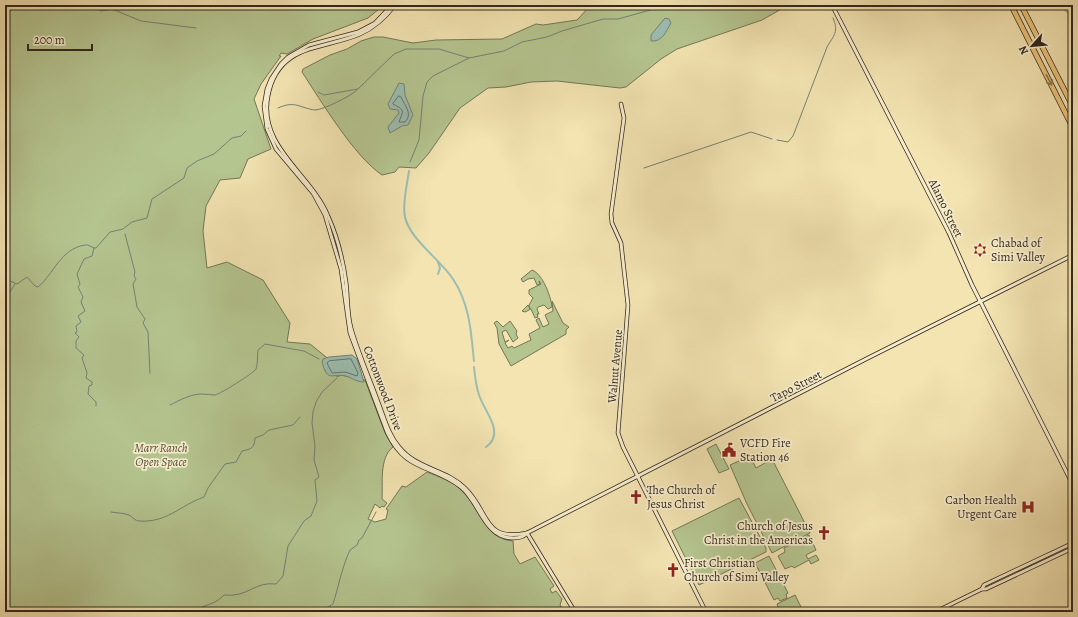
<svg xmlns="http://www.w3.org/2000/svg" width="1078" height="617" font-family="Alegreya,serif">
<rect width="100%" height="100%" fill="#f3e4b2"/>
<filter id="stains"><feTurbulence type="fractalNoise" baseFrequency=".005" numOctaves="4"/><feColorMatrix values="0 0 0 0 .2 0 0 0 0 .09 0 0 0 0 .02 0 0 0 .5 -.17"/></filter>
<radialGradient id="worn" r=".72"><stop offset=".6" stop-color="#630" stop-opacity="0"/><stop offset="1" stop-color="#630" stop-opacity=".3"/></radialGradient>
<!-- green -->
<g fill="#b5c590" stroke="#747656">
<path d="M5,5H384L368,18L313,39L287,54L281,53L279,56H281L261,84L254,99L271,149L248,159L240,178L220,180L206,206L203,231L207,268L227,262L263,280L290,323L287,342L310,344L331,361L337,377L341,375L365,380L385,433L393,447C379,458 383,483 382,499L387,503L384,507L382,506L380,508L375,504L368,519L375,522L386,519L388,510L386,509L402,486L406,487L427,472C439,477 453,481 462,491C480,508 484,539 513,541L514,554L520,564L535,557L554,586L550,589L552,593L556,591L562,599L560,605L564,612H5Z"/>
<path d="M591,5H816L783,8L762,20L677,49L661,59L626,87L620,88L557,81L531,82L506,87L488,88L460,108L429,153L416,168L399,167L395,172L382,175C354,156 321,101 302,72L303,69L330,55L347,49L361,41L374,37H383L413,43L436,40L502,39L536,24L543,25L577,20Z"/>
<path d="M532,270C543,274 551,297 552,307L548,309L544,305L538,307L537,309L539,314H537L538,317L535,318L531,309L525,312L522,311L528,305L530,309L529,305L533,298L529,294V290L541,284L539,281L540,284L537,285L534,278L528,279L523,282L521,279Z"/>
<polygon points="552,301 563,323 569,327 566,330 566,334 511,366 499,344 497,328 494,323 497,321 503,327 510,321 517,331 516,334 518,338 513,342 506,330 502,332 505,342 509,340 505,343 508,348 512,346 514,348 531,340 529,334 540,328 536,320 539,318 543,327 549,324 545,315 553,311"/>
<polygon points="716,444 729,469 719,473 707,449"/>
<polygon points="750,456 756,468 772,459 810,533 772,553 747,504 730,465"/>
<polygon points="739,498 766,548 766,552 699,585 672,531"/>
<polygon points="809,535 816,550 806,555 808,559 816,555 819,560 811,564 809,560 794,568 792,566 785,569 778,556 785,552 784,548"/>
<polygon points="769,556 788,593 786,594 787,598 780,601 778,598 774,600 755,563"/>
<polygon points="795,595 801,607 792,612 785,612 782,608 779,609 777,604"/>
</g>
<!-- water -->
<g fill="#9cbeb2" stroke="#728276">
<path d="M665,18L669,19L671,23C666,31 663,42 651,41V35Z"/>
<polygon points="399,83 404,84 405,95 413,115 408,125 402,126 390,133 388,127 399,113 398,110 390,109 388,104"/>
<path d="M352,355L357,359L364,382C357,382 352,378 346,376C331,373 328,383 322,362L323,359L329,357Z"/>
</g>
<g fill="none" stroke-linecap="round" stroke-linejoin="round">
<!-- shore -->
<g stroke="#677367" stroke-width="1">
<path d="M399,96L401,97C405,106 413,114 405,122H399C403,110 406,111 393,104Z"/>
<polygon points="351,359 358,373 357,376 345,372 332,373 327,363 329,361"/>
</g>
<!-- stream -->
<g stroke="#728276" stroke-width="1">
<polyline points="90,5 101,11 112,9 141,21 196,28"/>
<polyline points="1058,5 1073,17"/>
<polyline points="5,11 23,5"/>
<polyline points="318,92 324,95 358,89 394,54 406,49 439,49 469,58 504,51 522,42 547,37 562,31 603,19 618,19 665,6 686,7 694,5"/>
<path d="M278,108C296,100 299,108 315,110C323,110 351,96 357,90"/>
<path d="M777,140L788,142L793,136L827,47C834,35 839,32 833,18"/>
<polyline points="410,162 419,140 423,96 427,82 433,76 469,58"/>
<polyline points="644,168 751,132 772,139"/>
<polyline points="125,234 135,272 134,276 136,279 133,284 137,307 145,319 143,323 148,332 150,373"/>
<polyline points="94,248 92,256 84,259 77,274 80,284 78,287 83,297 81,302 85,311 78,316 81,322 76,326 77,332 75,333 79,337 76,341 76,348 84,355 82,358 87,373 86,378 92,382 92,385 89,386 88,394 96,402 96,406"/>
<path d="M5,276L10,281L17,284L27,277L35,286L38,287C54,274 60,249 85,245C89,244 91,248 96,248L110,232L123,229L132,222L147,218L152,199L184,178L187,168L197,161L214,154L232,138L241,136L246,131"/>
<polyline points="5,300 15,284"/>
<path d="M170,405C180,400 191,394 202,394C206,394 211,395 215,395C220,394 254,373 256,369C258,364 257,356 258,350L265,344L304,351L319,359"/>
<path d="M111,512C117,513 124,513 129,515C133,517 135,521 139,521C167,523 179,506 204,497L208,488L225,464L236,462L242,451C252,449 254,448 255,438L263,435L269,430L293,425L300,417"/>
<path d="M195,612C203,603 213,607 224,595C247,598 255,581 276,584L283,576L288,546L304,521L311,516L317,501L315,480L319,477L314,460L315,446L312,423L313,412L316,402L322,392L337,378"/>
<path d="M327,612L328,607L333,604C339,585 342,567 350,550L357,545L359,540L362,538L376,512"/>
</g>
<!-- canal -->
<g stroke="#9cbeb2" stroke-width="2">
<path d="M409,171C407,186 402,203 405,217C410,240 441,260 453,279C470,305 471,332 474,361"/>
<polyline points="438,274 440,268 438,262"/>
<path d="M474,367C475,377 476,386 479,395C484,411 506,433 486,447"/>
</g>
<defs>
<g id="secondary">
<path d="M392,5L375,23L358,32L309,45L288,57L281,64L271,79L267,89L264,106L267,129L276,149L313,193L325,215L341,269L350,333L387,432C406,473 432,464 461,487C480,502 484,539 514,538C519,538 524,537 527,533"/>
<path d="M395,5C385,18 374,28 360,34C323,50 278,43 268,96C258,147 311,174 328,216C337,236 343,260 346,282C348,297 347,313 351,328C358,353 369,377 378,402C384,417 388,434 399,447C416,469 446,469 465,488C490,512 482,542 527,533L866,359L1073,255"/>
<polyline points="832,5 949,233 972,285 1073,485"/>
<polyline points="621,104 624,118 611,214 612,223 621,243 628,305 618,433 623,447 706,612"/>
<polyline points="527,533 575,612"/>
<polyline points="982,589 986,589 1073,548"/>
<polyline points="935,612 982,589 984,585 1073,543"/>
</g>
<g id="highway">
<polyline points="1011,5 1073,128"/>
<polyline points="1021,5 1073,107"/>
</g>
</defs>
<!-- secondary casing -->
<use href="#secondary" stroke="#32281c" stroke-width="4.5"/>
<!-- highway casing -->
<use href="#highway" stroke="#32281c" stroke-width="6"/>
<!-- secondary -->
<use href="#secondary" stroke="#f7edcd" stroke-width="3"/>
<!-- highway -->
<use href="#highway" stroke="#eac279" stroke-width="4.5"/>
</g>
<!-- one-way arrows -->
<defs><path id="oneway-shaft" d="M-6 0H5M1.5-3L5.5 0L1.5 3" fill="none" stroke-width="1.6" stroke-linecap="round" stroke-linejoin="round"/></defs>
<use stroke="#8e754a" href="#oneway-shaft" transform="translate(1049 80) rotate(63)"/>
<!-- icons -->
<defs>
<symbol id="synagogue-bare" viewBox="-9 -9 18 18"><path d="M0-6.5L5.6 3.2H-5.6ZM0 6.5L5.6-3.2H-5.6Z" fill="#8f2418" stroke="#f7edcd" stroke-width="2.5" paint-order="stroke"/></symbol>
<symbol id="civic-bare" viewBox="-9 -9 18 18"><path d="M-.6-6.5H3V-4.5H.6V-3L4-1V1h2V6H-6V1h2V-1L-.6-3ZM-1.2 2.5V6h2.4V2.5Z" fill="#8f2418" stroke="#f7edcd" stroke-width="2.5" paint-order="stroke"/></symbol>
<symbol id="church-bare" viewBox="-9 -9 18 18"><path d="M-1.2-6h2.4v3.5h3.3v2.4h-3.3V6h-2.4V-.1h-3.3v-2.4h3.3Z" fill="#8f2418" stroke="#f7edcd" stroke-width="2.5" paint-order="stroke"/></symbol>
<symbol id="hospital-bare" viewBox="-9 -9 18 18"><path d="M-5-5h3v3.5h4V-5h3V5h-3V1.5h-4V5h-3Z" fill="#8f2418" stroke="#f7edcd" stroke-width="2.5" paint-order="stroke"/></symbol>
</defs>
<g fill-rule="evenodd">
<use href="#synagogue-bare" x="970" y="240" width="20" height="20"/>
<use href="#civic-bare" x="719" y="440" width="20" height="20"/>
<use href="#church-bare" x="626" y="487" width="20" height="20"/>
<use href="#hospital-bare" x="1018" y="497" width="20" height="20"/>
<use href="#church-bare" x="814" y="523" width="20" height="20"/>
<use href="#church-bare" x="663" y="560" width="20" height="20"/>
</g>
<g text-anchor="middle" stroke-width="3.5" stroke-linejoin="round" paint-order="stroke">
<!-- street labels -->
<g font-size="12" fill="#32281c" stroke="#f7edcd">
<text transform="translate(946 208) rotate(64)" y="4">Alamo Street</text>
<text transform="translate(615 366) rotate(-85)" y="4">Walnut Avenue</text>
<text transform="translate(796 386) rotate(-27)" y="4">Tapo Street</text>
<text transform="translate(383 388) rotate(69)" y="4">Cottonwood Drive</text>
</g>
<!-- poi labels -->
<g font-size="12" fill="#32281c" stroke="#f7edcd" text-anchor="start">
<text x="991" y="247">Chabad of<tspan x="991" dy="14">Simi Valley</tspan></text>
<text x="740" y="447">VCFD Fire<tspan x="740" dy="14">Station 46</tspan></text>
<text x="647" y="494">The Church of<tspan x="647" dy="14">Jesus Christ</tspan></text>
<text x="1017" y="504" text-anchor="end">Carbon Health<tspan x="1017" dy="14">Urgent Care</tspan></text>
<text x="813" y="530" text-anchor="end">Church of Jesus<tspan x="813" dy="14">Christ in the Americas</tspan></text>
<text x="684" y="567">First Christian<tspan x="684" dy="14">Church of Simi Valley</tspan></text>
</g>
<!-- park labels -->
<g font-size="12" font-style="italic" fill="#534f39" stroke="#f7edcd">
<text x="161" y="452">Marr Ranch<tspan x="161" dy="14">Open Space</tspan></text>
</g>
</g>
<!-- margin -->
<rect width="1078" height="617" fill="none" stroke="#f3e4b2" stroke-width="20"/>
<rect x="6" y="6" width="1066" height="605" fill="none" stroke="#32281c" stroke-width="2"/>
<rect x="10" y="10" width="1058" height="597" fill="none" stroke="#32281c"/>
<!-- north arrow -->
<g transform="translate(1032 46) rotate(243)" stroke="#f7edcd" stroke-width="3" paint-order="stroke">
<path d="M0-3L7 15L0 10L-7 15Z" fill="#32281c"/>
<text y="-6" font-size="11" font-weight="bold" text-anchor="middle" fill="#32281c">N</text>
</g>
<!-- scale -->
<path d="M28 44v6h64v-6" fill="none" stroke="#32281c" stroke-width="2"/>
<text x="34" y="44" font-size="12" fill="#32281c" stroke="#f7edcd" stroke-width="3" paint-order="stroke">200 m</text>
<rect width="100%" height="100%" filter="url(#stains)"/>
<rect width="100%" height="100%" fill="url(#worn)"/>
</svg>
